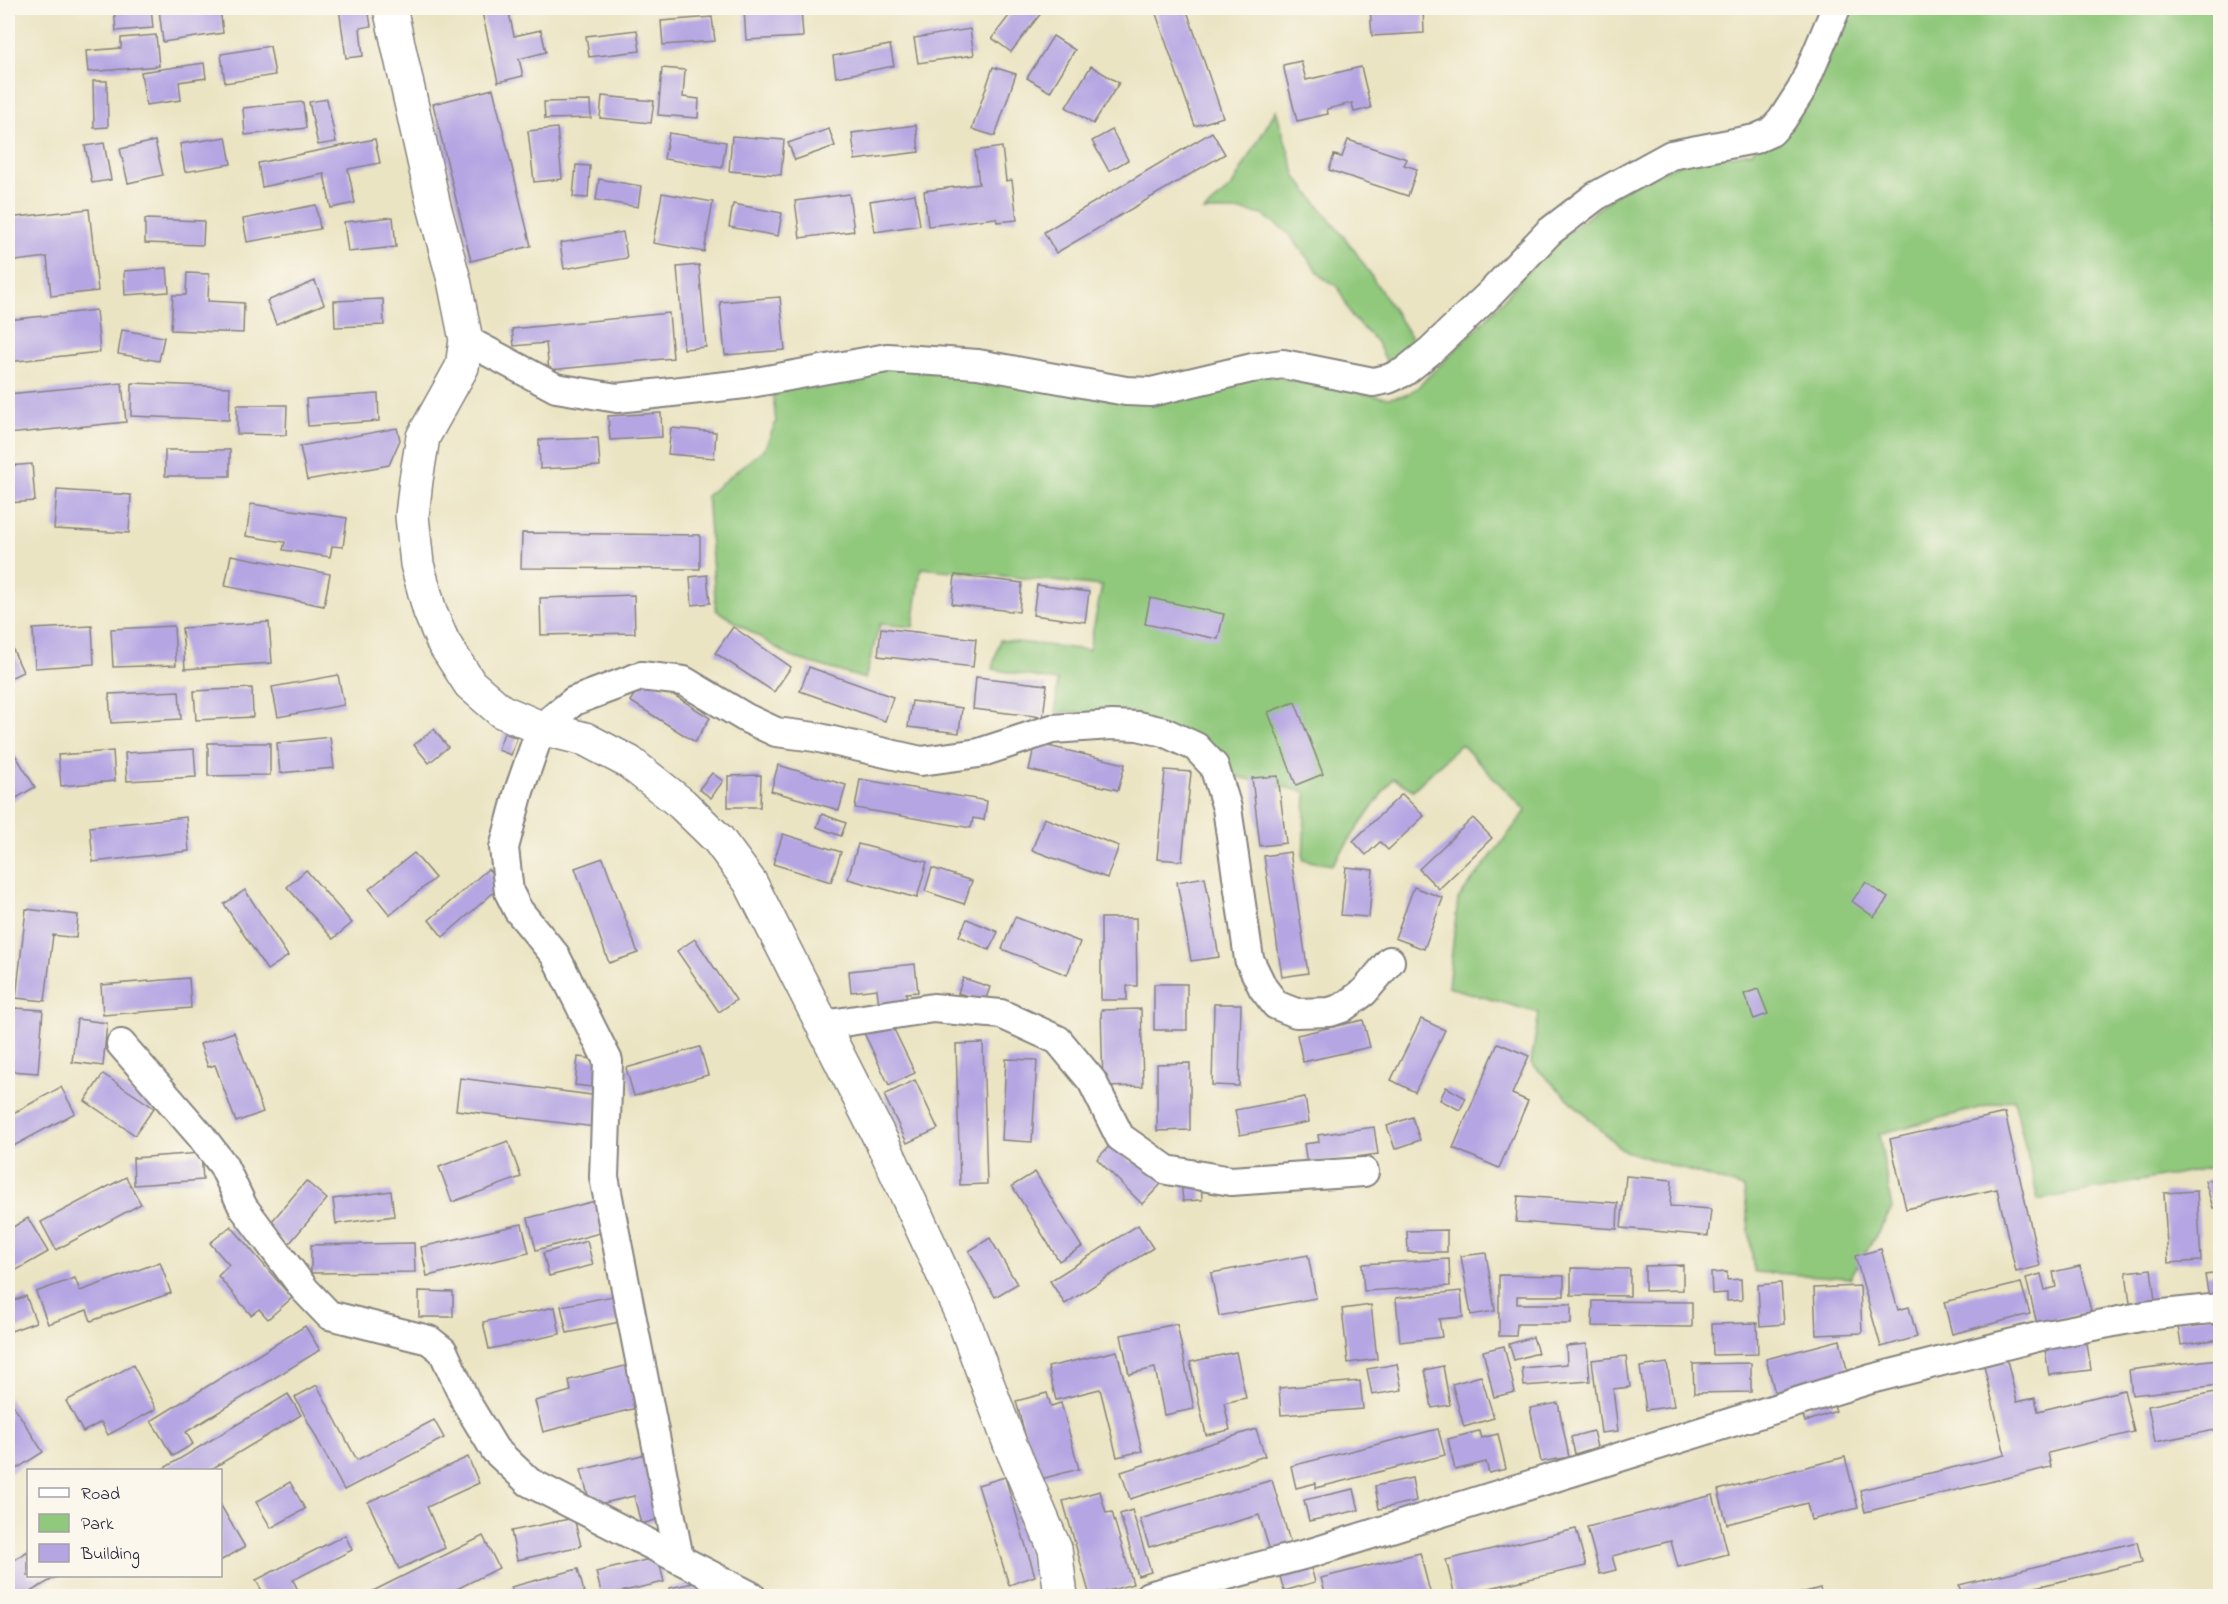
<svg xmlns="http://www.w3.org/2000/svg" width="2228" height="1604" font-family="'Indie Flower',sans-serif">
<rect width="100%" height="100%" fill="#fbf7ec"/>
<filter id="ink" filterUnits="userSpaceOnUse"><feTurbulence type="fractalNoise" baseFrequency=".0167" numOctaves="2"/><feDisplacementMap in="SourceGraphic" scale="12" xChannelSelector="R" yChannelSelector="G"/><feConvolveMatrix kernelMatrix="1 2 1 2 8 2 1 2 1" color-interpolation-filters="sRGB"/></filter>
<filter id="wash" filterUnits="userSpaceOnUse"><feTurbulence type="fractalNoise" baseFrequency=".008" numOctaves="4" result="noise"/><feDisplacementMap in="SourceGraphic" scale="24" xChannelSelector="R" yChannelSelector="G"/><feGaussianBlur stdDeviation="1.35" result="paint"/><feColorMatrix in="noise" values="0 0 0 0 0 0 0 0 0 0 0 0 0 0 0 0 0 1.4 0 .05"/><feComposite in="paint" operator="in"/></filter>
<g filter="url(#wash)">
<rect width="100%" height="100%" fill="#ebe4c3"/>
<!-- green -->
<g fill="#90c87c" stroke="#59755c" stroke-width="1.5">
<polygon points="1852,8 2220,8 2220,1166 2038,1200 2014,1099 1879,1134 1892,1209 1850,1278 1754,1272 1744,1188 1622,1150 1531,1063 1539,1013 1448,987 1458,899 1526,811 1461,744 1413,790 1393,778 1332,865 1303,860 1306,792 1230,775 1136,713 1056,712 1057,681 992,669 1000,640 1089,650 1102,586 921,568 913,627 880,624 865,679 791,657 716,610 707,495 765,448 776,422 773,395 822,376 894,367 968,376 1121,401 1265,375 1388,398 1406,395 1418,387 1494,311 1540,256 1619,192 1681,163 1752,152 1840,30"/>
<polygon points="1276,110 1296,177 1355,251 1419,349 1390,368 1376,341 1352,317 1338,287 1323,278 1287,232 1263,215 1244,211 1204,211 1232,186"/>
</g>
<g id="blocks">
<!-- building -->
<g fill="#b5a6e3">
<polygon points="114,8 151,8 153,28 116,31"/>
<polygon points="177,8 220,8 223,33 163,42 159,10"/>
<polygon points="339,8 368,8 371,26 360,28 363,56 346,58"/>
<polygon points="481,8 508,8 514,36 541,30 546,52 519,59 523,76 498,82"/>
<polygon points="801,8 803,37 746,40 744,9"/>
<polygon points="1015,8 1045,8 1011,52 992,38"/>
<polygon points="1154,8 1186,8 1223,117 1195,126"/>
<polygon points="1370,8 1423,8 1424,33 1372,36"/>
<polygon points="712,17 715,41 663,45 661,21"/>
<polygon points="970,29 974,55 918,63 914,38"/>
<polygon points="637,30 640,51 589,57 586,36"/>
<polygon points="156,35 159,66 88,72 86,51 121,48 121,38"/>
<polygon points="1053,36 1075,50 1050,92 1027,78"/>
<polygon points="890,45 894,66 836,77 833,56"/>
<polygon points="270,46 275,75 225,83 221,54"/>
<polygon points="1301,61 1306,80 1361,67 1371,108 1354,112 1352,103 1327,109 1328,114 1297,121 1283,65"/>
<polygon points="204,63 206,78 179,82 181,100 146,105 141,72"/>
<polygon points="1091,66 1119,83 1093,124 1066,107"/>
<polygon points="993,67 1016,74 995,136 972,129"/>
<polygon points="662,68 685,70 683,97 699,99 698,118 658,115"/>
<polygon points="93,81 107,81 108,127 94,128"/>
<polygon points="493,89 531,246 471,261 433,104"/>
<polygon points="602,96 654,101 651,123 600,118"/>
<polygon points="327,99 336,142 318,145 309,102"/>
<polygon points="590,101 591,118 545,119 544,102"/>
<polygon points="303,102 306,128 245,135 243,108"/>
<polygon points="916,125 919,152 855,160 852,133"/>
<polygon points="557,128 562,179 534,182 528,131"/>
<polygon points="829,129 835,146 795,160 788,143"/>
<polygon points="1112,130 1128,160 1109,171 1092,141"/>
<polygon points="1212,132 1225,154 1056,253 1044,232"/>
<polygon points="669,133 726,142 722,168 664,159"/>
<polygon points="732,136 784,140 781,175 729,171"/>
<polygon points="226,137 231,164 185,172 180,144"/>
<polygon points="375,139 380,163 348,169 355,203 331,208 324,174 262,187 258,163"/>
<polygon points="1348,140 1407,159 1404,165 1417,169 1408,196 1329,170 1334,155 1342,157"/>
<polygon points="155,141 163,175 128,183 120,149"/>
<polygon points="104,143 111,180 92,183 85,146"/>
<polygon points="1002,147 1006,181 1012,180 1017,220 997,222 996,218 928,226 924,191 979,184 975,151"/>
<polygon points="576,165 590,166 588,198 573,197"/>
<polygon points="599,179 641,186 638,207 596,200"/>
<polygon points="662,193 713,202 704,252 653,243"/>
<polygon points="849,194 854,231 800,238 795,201"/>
<polygon points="915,194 920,225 875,232 870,201"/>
<polygon points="733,204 782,213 778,236 729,227"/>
<polygon points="316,205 320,229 247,242 243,219"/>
<polygon points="89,209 98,291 51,296 47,257 8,262 8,218"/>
<polygon points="393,217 396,247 348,252 344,222"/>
<polygon points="145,219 204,221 203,245 145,243"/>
<polygon points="623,232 627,258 564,269 560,243"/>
<polygon points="699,265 706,347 684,349 677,267"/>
<polygon points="167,268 169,292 125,295 124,271"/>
<polygon points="187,273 209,274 208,301 244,303 243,333 171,330 173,295 186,295"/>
<polygon points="315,281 324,304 276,324 267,301"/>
<polygon points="780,297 785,350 725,355 720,302"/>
<polygon points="383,299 384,325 335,327 334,301"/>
<polygon points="96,310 100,352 8,362 8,320"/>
<polygon points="669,313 673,358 549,370 546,343 514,346 512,329"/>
<polygon points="122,330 164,337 159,361 118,354"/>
<polygon points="122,383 126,422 8,434 8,394"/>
<polygon points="132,383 230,387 229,420 131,416"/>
<polygon points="378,394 379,421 308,426 306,399"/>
<polygon points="237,405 287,405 286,435 237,434"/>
<polygon points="661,413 662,437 610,440 608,416"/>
<polygon points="397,428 400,440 389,465 307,480 300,446"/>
<polygon points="671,428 716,432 714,458 668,454"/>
<polygon points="598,438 600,466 540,469 539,440"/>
<rect x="165" y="450" width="65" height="26"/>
<polygon points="32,464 35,501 8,503 8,466"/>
<polygon points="57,490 131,495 129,533 54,529"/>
<polygon points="251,504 347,518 343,547 332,546 330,557 283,550 285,542 246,536"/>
<polygon points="522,533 700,535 700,569 521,568"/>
<polygon points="231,555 330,574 324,606 225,586"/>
<polygon points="707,575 710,603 692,605 690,577"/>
<polygon points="955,575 1022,583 1019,612 952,604"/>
<polygon points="1037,585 1089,592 1085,622 1033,615"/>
<polygon points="634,595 635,633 541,635 540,598"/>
<polygon points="1150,598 1224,614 1218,639 1145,624"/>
<polygon points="269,622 272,663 185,669 182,628"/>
<polygon points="92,626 94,664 35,668 33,629"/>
<polygon points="174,626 176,665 113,667 111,629"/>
<polygon points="733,627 791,667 774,692 715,653"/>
<polygon points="881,628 976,639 973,667 878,656"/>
<polygon points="10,643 23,672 8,679 8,644"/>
<polygon points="809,667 893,697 885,721 800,691"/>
<polygon points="338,675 344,705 278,717 272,687"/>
<polygon points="646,677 710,718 695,742 630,701"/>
<polygon points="976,677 1047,685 1043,717 973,709"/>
<polygon points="252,688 253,717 196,720 194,691"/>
<polygon points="179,691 181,719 111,723 109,694"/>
<polygon points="912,701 962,708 959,733 908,727"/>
<polygon points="1295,702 1323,774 1296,785 1268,712"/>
<polygon points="434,729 448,747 429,763 414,745"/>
<polygon points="504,733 517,738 511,755 498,750"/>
<polygon points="330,737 334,768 280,773 277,743"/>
<polygon points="208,743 270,743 270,775 208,776"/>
<polygon points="1035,743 1125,764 1118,790 1029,770"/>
<polygon points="194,749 196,777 127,781 125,753"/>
<polygon points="113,751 115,781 61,786 58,755"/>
<polygon points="14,753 35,787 8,803 8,757"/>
<polygon points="778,765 846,785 839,810 771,791"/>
<polygon points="1165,770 1191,772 1182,861 1157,859"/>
<polygon points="712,773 723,781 711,798 699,789"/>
<polygon points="761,775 760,807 728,807 728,776"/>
<polygon points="1278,776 1286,843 1260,846 1252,778"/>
<polygon points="860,779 987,801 984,820 973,818 971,828 855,808"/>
<polygon points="1402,794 1424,816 1388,850 1380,842 1366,855 1353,841"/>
<polygon points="822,814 846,823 841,836 817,827"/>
<polygon points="186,817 189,851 93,862 90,827"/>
<polygon points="1044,818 1119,846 1107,878 1032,850"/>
<polygon points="1473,818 1492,838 1439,889 1419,869"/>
<polygon points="783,834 841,852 831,882 773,864"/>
<polygon points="858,844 927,862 917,898 848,879"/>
<polygon points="1290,852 1308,973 1282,977 1264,856"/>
<polygon points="414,853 435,878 390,915 369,889"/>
<polygon points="603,858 638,953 609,963 575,868"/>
<polygon points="1346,867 1373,870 1369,917 1341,915"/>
<polygon points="932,868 972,881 964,904 925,891"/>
<polygon points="488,869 502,885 443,937 429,920"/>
<polygon points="306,870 352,923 333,939 287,887"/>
<polygon points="1205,877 1219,957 1191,961 1177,882"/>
<polygon points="1866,882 1888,898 1874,917 1852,901"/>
<polygon points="1414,887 1443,898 1424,949 1395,938"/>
<polygon points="245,890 288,956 267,970 224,904"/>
<polygon points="26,909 78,915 76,938 53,935 45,1001 16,998"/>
<polygon points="1015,917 1080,942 1067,975 1002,949"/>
<polygon points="1101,918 1136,918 1137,986 1127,986 1127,1000 1101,1000"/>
<polygon points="967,919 998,932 989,950 959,936"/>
<polygon points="695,939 736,1000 719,1012 677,951"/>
<polygon points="915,964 918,992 906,993 907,1004 879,1007 877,989 851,992 849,971"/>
<polygon points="189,978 191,1008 103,1015 101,985"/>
<polygon points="963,978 990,987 985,1001 958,993"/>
<rect x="1154" y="984" width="33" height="46"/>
<polygon points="1758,989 1768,1014 1754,1019 1744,994"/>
<polygon points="1214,1004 1241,1004 1239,1086 1212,1085"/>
<polygon points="15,1008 43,1010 38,1073 10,1071"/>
<polygon points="1141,1009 1143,1086 1103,1087 1101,1010"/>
<polygon points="77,1019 107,1023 103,1066 72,1062"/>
<polygon points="1421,1019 1445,1030 1415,1092 1391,1080"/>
<polygon points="1363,1020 1370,1047 1303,1062 1297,1035"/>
<polygon points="890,1021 915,1073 889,1085 864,1033"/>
<polygon points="234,1032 263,1112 236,1122 215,1065 208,1067 200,1044"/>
<polygon points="983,1043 987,1184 960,1185 956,1044"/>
<polygon points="1498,1043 1529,1056 1512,1094 1528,1101 1499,1168 1453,1148"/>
<polygon points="700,1047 708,1075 634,1096 626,1068"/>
<polygon points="578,1057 603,1060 600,1088 575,1085"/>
<polygon points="1006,1059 1037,1060 1032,1142 1002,1140"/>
<polygon points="1190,1063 1190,1130 1157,1131 1157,1064"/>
<polygon points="103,1074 154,1108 135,1135 85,1101"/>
<polygon points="460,1078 599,1096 595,1127 456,1110"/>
<polygon points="915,1080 938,1129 907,1143 884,1095"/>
<polygon points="61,1087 75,1113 8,1149 8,1116"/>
<polygon points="1446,1087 1466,1098 1460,1110 1440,1100"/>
<polygon points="1305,1097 1309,1122 1240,1135 1235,1110"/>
<polygon points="2005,1113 2040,1266 2016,1272 1997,1189 1906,1209 1890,1139"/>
<polygon points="1412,1117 1420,1140 1395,1149 1387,1126"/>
<polygon points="1374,1127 1378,1154 1307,1164 1304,1144 1319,1142 1318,1135"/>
<polygon points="508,1141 521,1177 452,1202 439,1167"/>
<polygon points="1112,1143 1132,1163 1139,1156 1164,1181 1142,1204 1097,1159"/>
<polygon points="201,1153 203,1180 134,1185 133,1158"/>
<polygon points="1035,1172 1082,1247 1059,1261 1012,1186"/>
<polygon points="1626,1176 1672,1180 1670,1206 1711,1209 1708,1236 1621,1228"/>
<polygon points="2220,1176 2220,1206 2213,1208 2205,1181"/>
<polygon points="126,1177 141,1204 56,1250 41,1222"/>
<polygon points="1201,1180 1202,1200 1183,1201 1181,1181"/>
<polygon points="306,1181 327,1199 288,1245 267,1227"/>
<polygon points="391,1191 394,1216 336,1224 333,1199"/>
<polygon points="2197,1191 2201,1261 2168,1263 2164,1193"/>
<polygon points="1518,1196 1618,1203 1617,1229 1516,1222"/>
<polygon points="603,1199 611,1230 536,1250 528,1218"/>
<polygon points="28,1218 48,1252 8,1275 8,1230"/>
<polygon points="522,1224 529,1253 427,1276 421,1247"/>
<polygon points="1138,1225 1153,1248 1065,1304 1050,1281"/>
<polygon points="231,1226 292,1298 268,1319 259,1309 251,1315 218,1276 229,1265 210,1243"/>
<polygon points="1447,1230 1447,1252 1408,1252 1407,1231"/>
<polygon points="2216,1236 2220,1236 2220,1252 2219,1252"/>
<polygon points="990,1238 1017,1284 995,1297 969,1251"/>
<polygon points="587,1241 593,1265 549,1276 543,1253"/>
<polygon points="414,1243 415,1272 311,1273 311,1245"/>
<polygon points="1881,1249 1898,1310 1909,1307 1917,1337 1881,1347 1855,1256"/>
<polygon points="1486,1253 1495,1311 1471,1315 1461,1256"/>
<polygon points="1308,1255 1316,1298 1219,1316 1211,1273"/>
<polygon points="1449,1259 1450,1286 1364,1291 1362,1264"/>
<polygon points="160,1262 171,1293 91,1321 87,1310 48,1324 36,1292 75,1278 80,1291"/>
<polygon points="1683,1265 1683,1290 1645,1291 1645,1266"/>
<polygon points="2080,1266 2091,1311 2037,1324 2026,1278 2041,1274 2045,1290 2056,1287 2053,1272"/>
<polygon points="1571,1268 1630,1269 1630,1296 1571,1295"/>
<polygon points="2151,1269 2156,1308 2131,1311 2126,1272"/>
<polygon points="1727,1272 1727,1280 1741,1279 1742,1300 1727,1301 1727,1293 1712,1294 1711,1273"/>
<polygon points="2220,1273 2220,1297 2209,1298 2205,1275"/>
<polygon points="1499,1275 1564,1276 1564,1296 1517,1296 1517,1304 1571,1304 1571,1324 1517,1324 1516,1336 1499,1336"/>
<polygon points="1781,1283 1784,1324 1760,1326 1758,1285"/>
<polygon points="2021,1283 2030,1314 1952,1334 1944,1302"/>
<polygon points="1860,1286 1862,1333 1816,1335 1814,1288"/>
<polygon points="419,1291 453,1292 453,1317 419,1317"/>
<polygon points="1461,1291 1463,1317 1439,1319 1442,1337 1400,1342 1396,1298"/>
<polygon points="623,1294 629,1320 567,1333 561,1306"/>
<polygon points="26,1296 36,1322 11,1331 8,1321 8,1303"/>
<polygon points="1593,1301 1692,1302 1692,1327 1592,1326"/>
<polygon points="1371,1305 1377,1359 1348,1363 1342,1309"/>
<polygon points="555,1307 560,1334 489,1349 483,1322"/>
<polygon points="2220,1313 2220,1339 2181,1345 2177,1320"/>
<polygon points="1757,1323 1758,1354 1713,1355 1712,1324"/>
<polygon points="1177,1324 1194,1409 1164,1415 1155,1368 1129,1374 1121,1335"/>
<polygon points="305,1326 320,1350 186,1432 193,1444 173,1456 151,1421"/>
<polygon points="1533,1337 1538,1353 1514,1360 1509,1344"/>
<polygon points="2086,1337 2091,1370 2049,1375 2044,1343"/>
<polygon points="1840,1340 1848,1374 1775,1393 1766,1359"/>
<polygon points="1587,1344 1590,1381 1524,1386 1522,1368 1567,1364 1566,1346"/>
<polygon points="2220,1344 2220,1385 2132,1395 2129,1370 2218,1359 2217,1345"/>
<polygon points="1504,1346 1515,1392 1494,1397 1483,1351"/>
<polygon points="1117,1351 1142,1451 1117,1457 1100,1389 1056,1400 1048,1367"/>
<polygon points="1236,1352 1246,1398 1224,1403 1230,1430 1206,1435 1190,1362"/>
<polygon points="1626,1356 1630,1387 1613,1389 1618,1431 1601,1433 1592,1360"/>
<polygon points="2007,1360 2017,1402 2035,1398 2038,1411 2124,1390 2134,1432 2048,1453 2051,1467 1865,1512 1860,1490 2005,1455 1984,1366"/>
<polygon points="637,1363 648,1405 543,1432 535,1401 571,1391 569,1380"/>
<polygon points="1667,1363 1674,1406 1646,1410 1640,1367"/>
<polygon points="1751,1363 1751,1392 1694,1393 1693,1364"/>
<polygon points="1397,1364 1402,1390 1372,1395 1367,1369"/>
<polygon points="133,1365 156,1409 108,1435 101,1422 83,1432 66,1401"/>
<polygon points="1443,1366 1450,1405 1432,1408 1425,1370"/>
<polygon points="1481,1376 1494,1418 1464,1427 1452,1384"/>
<polygon points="1360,1381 1363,1409 1281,1415 1279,1388"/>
<polygon points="317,1385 357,1460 434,1420 444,1438 344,1490 295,1397"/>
<polygon points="2220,1391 2220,1429 2155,1442 2148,1406"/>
<polygon points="1047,1393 1051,1406 1061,1403 1079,1469 1037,1480 1016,1401"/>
<polygon points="288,1394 301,1415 210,1470 161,1470"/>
<polygon points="8,1397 43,1452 10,1473 8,1468"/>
<polygon points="1831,1398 1836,1411 1805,1422 1801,1409"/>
<polygon points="1558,1403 1569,1457 1541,1462 1530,1408"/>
<polygon points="1256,1429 1265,1456 1130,1499 1121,1472"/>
<polygon points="1438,1429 1445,1455 1316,1488 1316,1483 1296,1488 1291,1466"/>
<polygon points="1479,1431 1481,1438 1498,1434 1506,1469 1489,1473 1486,1462 1455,1470 1448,1439"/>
<polygon points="1593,1431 1597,1447 1575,1454 1571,1437"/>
<polygon points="650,1453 666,1517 641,1524 634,1496 591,1506 581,1470"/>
<polygon points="468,1457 479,1483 427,1507 445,1548 399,1569 368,1502"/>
<polygon points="1845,1457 1858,1508 1811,1520 1807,1503 1727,1524 1718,1490"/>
<polygon points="1005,1477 1035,1576 1009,1585 978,1485"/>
<polygon points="1412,1478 1416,1501 1379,1509 1375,1486"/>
<polygon points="1272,1480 1291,1545 1270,1551 1259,1515 1149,1547 1140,1519"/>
<polygon points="290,1482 305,1509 271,1528 256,1502"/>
<polygon points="1354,1489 1359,1510 1309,1521 1304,1500"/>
<polygon points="1100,1491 1106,1513 1112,1512 1133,1584 1090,1596 1063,1501"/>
<polygon points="1713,1495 1728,1554 1678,1567 1671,1541 1612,1556 1616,1570 1600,1574 1587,1527"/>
<polygon points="220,1504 245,1547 220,1561"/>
<polygon points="1132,1510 1151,1572 1138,1576 1120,1514"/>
<polygon points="574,1518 581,1546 517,1560 511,1531"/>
<polygon points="1576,1529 1586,1566 1455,1596 1446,1560"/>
<polygon points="345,1535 352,1550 293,1580 301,1596 265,1596 256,1580"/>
<polygon points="483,1536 499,1568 443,1596 363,1596"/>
<polygon points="2137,1542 2142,1562 1998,1596 1962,1596 1959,1585"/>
<polygon points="28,1551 28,1576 58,1576 23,1596 8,1596 8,1564"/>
<polygon points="1420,1553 1431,1596 1326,1596 1321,1578"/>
<polygon points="658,1557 664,1582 602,1596 596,1572"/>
<polygon points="1310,1564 1315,1582 1284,1591 1279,1573"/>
<polygon points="578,1569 585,1596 514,1596 511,1587"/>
<polygon points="713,1579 717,1596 670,1596 669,1588"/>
<polygon points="1820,1588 1822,1596 1790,1596"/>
</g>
</g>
</g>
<g filter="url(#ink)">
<use href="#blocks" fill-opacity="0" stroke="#86837f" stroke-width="1.5"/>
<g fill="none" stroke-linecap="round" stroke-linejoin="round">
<defs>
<g id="minor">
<polyline points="466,340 556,388 617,398 745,384 887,358 978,364 1126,391 1151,392 1252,368 1283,364 1373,382 1388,379 1404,372 1430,351 1490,294 1549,232 1596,196 1671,155 1755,139 1771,132 1782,120 1802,89 1836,8"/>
<polyline points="824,1025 933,1008 1001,1014 1058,1040 1092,1081 1120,1137 1167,1170 1231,1181 1364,1172"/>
<polyline points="121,1044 201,1136 223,1165 243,1207 305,1290 329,1315 429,1340 443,1351 466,1402 495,1450 529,1482 751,1596"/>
<polyline points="679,1558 604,1177 608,1061 555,955 518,910 509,892 504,848 519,791 541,728 574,701 641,676 684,681 746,718 776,732 815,737 921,761 979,753 1052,729 1112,725 1138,726 1164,732 1196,747 1214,766 1227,808 1249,959 1263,988 1276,1005 1296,1013 1330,1012 1342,1008 1364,992 1390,961"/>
<polyline points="1149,1596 1314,1552 1871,1379 2041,1336 2145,1316 2220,1308"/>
</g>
<polyline id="tertiary" points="390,8 434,206 454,280 466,340 462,367 423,437 416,480 412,516 417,564 430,612 443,642 470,684 501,711 541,728 585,739 629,762 682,804 718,839 750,882 887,1152 961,1313 1010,1444 1055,1549 1061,1596"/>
</defs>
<!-- minor casing -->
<use href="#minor" stroke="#86837f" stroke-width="32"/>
<!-- tertiary casing -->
<use href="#tertiary" stroke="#86837f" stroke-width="36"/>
<!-- minor -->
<use href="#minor" stroke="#fff" stroke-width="28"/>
<!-- tertiary -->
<use href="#tertiary" stroke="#fff" stroke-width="33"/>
</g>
</g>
<!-- margin -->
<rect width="2228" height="1604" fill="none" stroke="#fbf7ec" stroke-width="30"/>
<!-- legend -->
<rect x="27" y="1469" width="195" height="108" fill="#fbf7ec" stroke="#a4a2a5" stroke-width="1.5"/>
<rect x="39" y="1488" width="30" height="9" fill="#ffffff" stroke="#a4a2a5" stroke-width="1.5"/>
<text x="81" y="1499" font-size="18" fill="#22223b">Road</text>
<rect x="39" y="1514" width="30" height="18" fill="#90c87c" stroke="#a4a2a5" stroke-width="1.5"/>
<text x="81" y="1529" font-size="18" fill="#22223b">Park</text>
<rect x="39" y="1544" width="30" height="18" fill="#b5a6e3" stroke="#a4a2a5" stroke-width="1.5"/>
<text x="81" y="1559" font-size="18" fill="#22223b">Building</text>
</svg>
